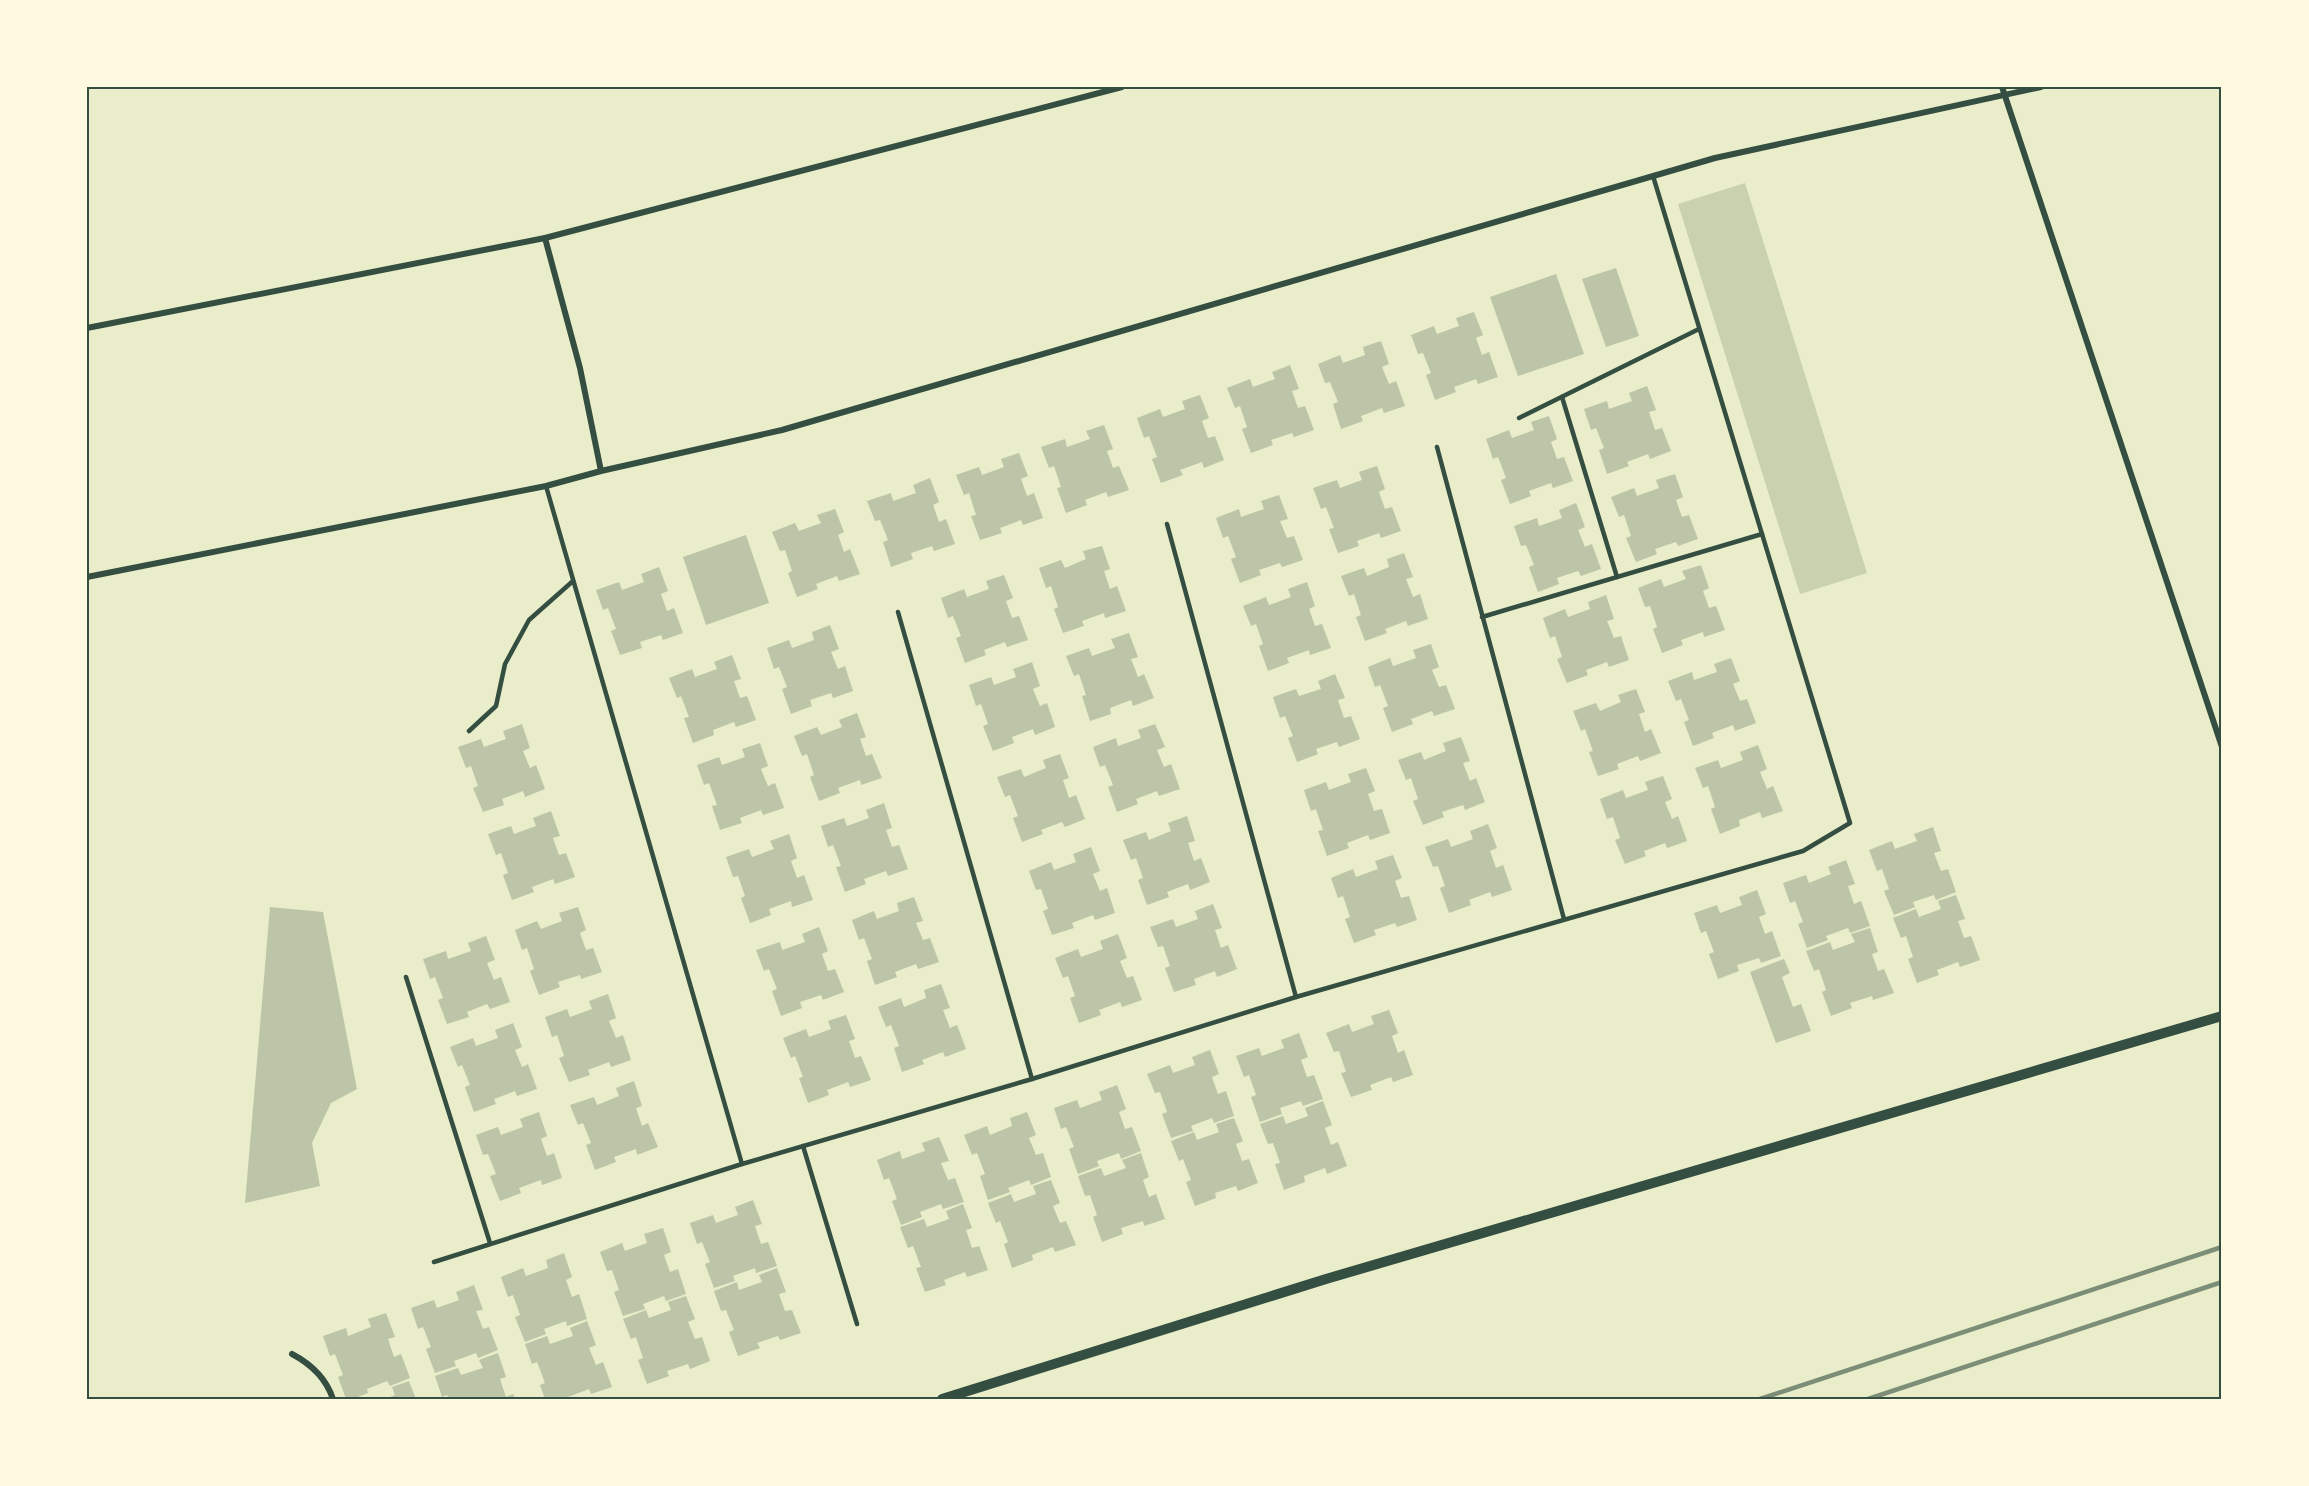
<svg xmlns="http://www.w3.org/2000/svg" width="2309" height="1486" font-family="Roboto,sans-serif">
<rect width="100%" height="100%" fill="#e9edc9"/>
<!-- green -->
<polygon fill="#cad2ad" points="1745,183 1867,573 1800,594 1678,204"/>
<!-- building -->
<g fill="#bcc5a7">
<polygon points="1616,268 1639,336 1606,347 1582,279"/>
<polygon points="1556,274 1584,354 1518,376 1490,297"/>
<polygon points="1474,312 1483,335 1476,338 1482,355 1489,352 1498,377 1478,384 1476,379 1454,387 1456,392 1435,400 1426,375 1431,373 1423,353 1418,354 1411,335 1434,326 1437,334 1459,326 1456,318"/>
<polygon points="1381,341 1389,364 1382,367 1389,384 1396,381 1405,406 1384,413 1382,408 1361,416 1363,421 1341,429 1333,404 1338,402 1330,382 1325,383 1318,364 1340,355 1343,363 1365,355 1363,347"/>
<polygon points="1290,365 1299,389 1292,391 1298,408 1305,406 1314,430 1294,437 1292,433 1271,440 1273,445 1251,453 1242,429 1247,427 1240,406 1235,408 1227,388 1250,379 1253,387 1275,379 1272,372"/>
<polygon points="1647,386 1656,410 1649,412 1655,430 1662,428 1671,451 1650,459 1648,454 1627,462 1629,466 1607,474 1599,450 1604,448 1596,428 1591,430 1584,409 1607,401 1609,409 1632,401 1629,393"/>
<polygon points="1200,395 1209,418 1202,421 1208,438 1215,436 1224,460 1204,468 1202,462 1180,470 1183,475 1161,483 1152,459 1157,457 1149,436 1144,438 1137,418 1160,409 1163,417 1185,409 1182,401"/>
<polygon points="1549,416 1557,439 1551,442 1557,459 1564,457 1573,481 1553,488 1551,483 1529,491 1531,496 1510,504 1501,480 1506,478 1498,457 1493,459 1486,439 1509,430 1512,438 1534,430 1531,422"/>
<polygon points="1104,425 1113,449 1107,451 1113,468 1119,466 1129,490 1108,497 1106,492 1085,500 1087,505 1066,513 1057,488 1061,487 1054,466 1049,468 1041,447 1065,439 1067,447 1090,439 1086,431"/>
<polygon points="1019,453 1028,476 1021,479 1027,496 1034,493 1043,518 1023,525 1021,520 1000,528 1002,533 980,540 971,516 976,515 969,493 964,495 956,475 979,467 982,475 1004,467 1001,459"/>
<polygon points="1377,466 1385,489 1379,492 1385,509 1392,507 1401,531 1381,538 1379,533 1357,541 1359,546 1338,553 1329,529 1334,528 1326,507 1321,509 1313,488 1337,480 1340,488 1362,480 1359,472"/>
<polygon points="1675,474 1683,497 1676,500 1682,517 1689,515 1698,539 1678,546 1676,542 1655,549 1657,554 1636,562 1626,538 1631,536 1624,515 1619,517 1611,497 1634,488 1637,496 1659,488 1656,480"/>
<polygon points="930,478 939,502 933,505 939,522 946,519 955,544 934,551 932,546 911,553 913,559 891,567 883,542 888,540 880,520 875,521 867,501 891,493 893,501 916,493 913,485"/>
<polygon points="1279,495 1288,519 1280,521 1287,538 1294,536 1303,560 1282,567 1280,563 1259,570 1261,575 1240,583 1231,559 1236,557 1228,536 1223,538 1216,518 1239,509 1241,517 1264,509 1261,501"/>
<polygon points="1576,503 1585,527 1578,530 1585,547 1592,544 1601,569 1581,576 1578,571 1557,578 1559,584 1538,592 1529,567 1534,565 1526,545 1521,546 1514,526 1537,518 1539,526 1562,518 1559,510"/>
<polygon points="835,509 844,532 838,535 844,552 850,549 860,574 839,581 837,576 816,584 818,589 797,597 788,573 792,571 785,550 780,551 772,532 795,523 799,531 821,523 817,515"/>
<polygon points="746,535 769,603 706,625 683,557"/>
<polygon points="1102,546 1110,569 1104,571 1110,589 1117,586 1126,611 1105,618 1104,613 1082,621 1084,626 1063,633 1054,609 1058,607 1051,586 1046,588 1039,568 1061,560 1065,568 1086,559 1083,551"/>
<polygon points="1404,553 1413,577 1406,579 1413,597 1420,594 1428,619 1408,626 1406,621 1385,629 1387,633 1365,641 1356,617 1361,615 1354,594 1349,596 1341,576 1364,568 1367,576 1389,567 1387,559"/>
<polygon points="1701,565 1709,588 1703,591 1709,608 1716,606 1725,630 1704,637 1703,632 1681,640 1683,645 1662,653 1653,629 1657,627 1650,606 1645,607 1638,588 1661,579 1664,587 1686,579 1682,571"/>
<polygon points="659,567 668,591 661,594 667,611 674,608 683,633 663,640 661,635 640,642 642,648 620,655 611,631 616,629 608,608 603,610 596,590 619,582 622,590 644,582 641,574"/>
<polygon points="1004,575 1013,598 1006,601 1012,618 1019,616 1028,640 1007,647 1005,642 984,650 986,655 965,663 956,638 961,636 953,616 948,618 941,598 964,589 967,597 989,589 986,581"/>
<polygon points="1307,582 1315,606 1309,609 1315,626 1322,624 1331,648 1310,655 1309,650 1287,658 1289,663 1268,671 1259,646 1263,644 1256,624 1251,626 1243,606 1266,597 1269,605 1291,597 1288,589"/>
<polygon points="1606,595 1614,619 1607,621 1614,638 1621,636 1629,660 1609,667 1607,662 1586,670 1588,675 1567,683 1557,659 1562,657 1555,636 1550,638 1543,618 1565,609 1568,617 1590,609 1588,602"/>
<polygon points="830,625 839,649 831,652 838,669 845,666 853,691 833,698 831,693 810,700 812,706 791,714 782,689 787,687 779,667 774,669 767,648 789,640 792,648 814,640 812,632"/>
<polygon points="1129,633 1138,657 1131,659 1138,677 1144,674 1154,698 1133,706 1131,700 1110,708 1111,714 1090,721 1082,696 1086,695 1079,674 1074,676 1066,656 1089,648 1092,656 1115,648 1111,639"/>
<polygon points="1431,644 1439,667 1432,670 1439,687 1446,685 1455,709 1434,716 1432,711 1411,719 1413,724 1392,732 1383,708 1388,706 1380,685 1375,687 1368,667 1390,658 1393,666 1416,658 1413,650"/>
<polygon points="732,655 741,679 734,681 740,698 747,696 756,720 736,727 734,722 713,730 714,735 693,743 684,718 689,717 681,696 677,698 669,678 692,669 695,677 717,669 714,662"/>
<polygon points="1731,658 1740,681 1733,684 1740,701 1747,699 1756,723 1735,731 1733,725 1712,733 1714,738 1693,746 1684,722 1689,720 1681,699 1676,701 1668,681 1692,672 1694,680 1717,672 1714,664"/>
<polygon points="1032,662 1040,686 1033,689 1040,706 1047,703 1055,727 1035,735 1033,729 1012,737 1014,743 993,751 983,726 988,724 981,704 976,706 969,685 991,677 994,685 1016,677 1013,669"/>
<polygon points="1335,674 1345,698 1338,700 1344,718 1351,716 1360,739 1339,747 1337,742 1316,749 1318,754 1297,762 1288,738 1293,736 1285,716 1280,718 1273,697 1296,689 1299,696 1321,689 1318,681"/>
<polygon points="1636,689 1645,712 1639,714 1645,732 1651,729 1661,753 1640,761 1638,756 1617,764 1619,769 1598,776 1589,752 1593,751 1585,729 1581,731 1573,711 1596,703 1600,711 1621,702 1618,695"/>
<polygon points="857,713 866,737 860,739 866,756 872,754 882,778 861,785 860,780 838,788 840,793 819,801 810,777 814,775 807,754 802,756 794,736 817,727 821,735 842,727 839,720"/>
<polygon points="522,724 530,748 523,751 530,768 536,765 545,789 525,797 523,791 502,799 504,805 483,812 473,788 478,786 471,766 466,768 458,747 481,739 484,747 506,739 503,731"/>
<polygon points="1155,724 1165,747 1157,750 1164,767 1171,764 1180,789 1159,796 1157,791 1136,799 1138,804 1117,812 1108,787 1113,785 1105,765 1100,767 1093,747 1116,738 1118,746 1141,738 1138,730"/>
<polygon points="1461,737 1470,761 1463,763 1470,781 1476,778 1485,802 1465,810 1463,805 1442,812 1444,817 1423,825 1413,801 1418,799 1411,778 1406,780 1398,760 1421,752 1424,760 1446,751 1443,743"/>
<polygon points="760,743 768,766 761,769 768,786 775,783 784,808 763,815 761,810 740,818 742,823 720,830 712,806 717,805 709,783 704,785 697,765 719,757 722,765 745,757 742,749"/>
<polygon points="1758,745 1767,769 1760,772 1767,789 1773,786 1783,811 1762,818 1760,812 1739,820 1740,826 1720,834 1711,809 1715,807 1708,786 1703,788 1695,768 1718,760 1721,768 1743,760 1740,752"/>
<polygon points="1060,754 1069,778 1063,780 1069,798 1076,795 1085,819 1065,827 1062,822 1041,830 1043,834 1022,842 1013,818 1018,816 1010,795 1005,797 997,777 1021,769 1024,777 1046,768 1043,760"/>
<polygon points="1366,768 1375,791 1368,794 1374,811 1382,809 1390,833 1370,840 1368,835 1347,843 1349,848 1327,856 1318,831 1323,830 1316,809 1311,811 1304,790 1326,782 1329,790 1351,782 1348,774"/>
<polygon points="1663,776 1672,799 1665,802 1672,819 1678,816 1687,841 1667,848 1665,843 1644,851 1646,856 1625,864 1615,840 1620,838 1613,817 1607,819 1600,799 1623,790 1626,798 1648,790 1645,782"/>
<polygon points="884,803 892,828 886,830 892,847 899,845 908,869 888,876 886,871 864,879 866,884 845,892 836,867 841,866 833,845 828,847 821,826 844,818 847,826 869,818 866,810"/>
<polygon points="551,811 560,836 553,838 559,855 566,853 575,877 555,884 553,879 532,887 534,892 512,900 503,875 508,873 501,853 496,855 488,834 511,826 514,834 536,826 533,818"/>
<polygon points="1187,816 1195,841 1188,843 1194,861 1201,858 1210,882 1190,890 1188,884 1167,892 1169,897 1147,905 1138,880 1143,878 1136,858 1131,860 1123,840 1146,832 1149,840 1171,831 1168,823"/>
<polygon points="1488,824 1497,848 1490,851 1496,868 1503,865 1512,890 1492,897 1490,892 1469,900 1471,905 1449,913 1440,888 1445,886 1438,866 1433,867 1425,847 1448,839 1451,847 1473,839 1470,831"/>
<polygon points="1933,827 1941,851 1934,853 1941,871 1948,869 1956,892 1936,900 1934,895 1913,902 1915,907 1894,915 1884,891 1889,889 1882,869 1877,871 1869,850 1892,841 1895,849 1917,841 1914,834"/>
<polygon points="789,834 797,858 791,861 797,878 804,875 813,900 792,907 791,901 769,909 771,915 750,923 741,898 745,896 738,876 733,877 726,857 749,849 752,857 774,849 770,841"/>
<polygon points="1091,847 1100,871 1093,874 1100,891 1107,888 1115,913 1095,920 1093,915 1072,923 1074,928 1052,935 1043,911 1048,909 1041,889 1036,890 1029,871 1051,862 1054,870 1076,862 1073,854"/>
<polygon points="1393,855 1402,878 1395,881 1401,898 1409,896 1417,920 1397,927 1395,923 1374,930 1376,935 1354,943 1345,919 1350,917 1343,896 1338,898 1331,878 1353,869 1356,877 1378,869 1375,861"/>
<polygon points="1846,860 1855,884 1848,886 1854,904 1861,901 1870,926 1850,933 1848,928 1826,936 1828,940 1807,948 1798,924 1803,922 1795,901 1790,903 1783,883 1806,875 1809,883 1831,874 1828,867"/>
<polygon points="1757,890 1766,914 1759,917 1765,934 1772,931 1781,956 1761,963 1759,958 1737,965 1739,971 1718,979 1709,954 1714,952 1706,931 1701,933 1694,913 1717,905 1720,913 1742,905 1739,897"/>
<polygon points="1956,895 1965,919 1958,921 1964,938 1971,936 1980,960 1960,967 1958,962 1937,970 1939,975 1917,983 1908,959 1913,957 1906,936 1901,938 1893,918 1916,909 1919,917 1941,909 1938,901"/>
<polygon points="914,897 923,921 916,923 923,940 930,938 939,962 918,969 916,964 895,972 897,977 875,985 867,961 872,959 864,938 859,940 852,920 874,911 877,919 899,911 897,903"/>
<polygon points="1213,904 1222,928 1215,930 1221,948 1228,945 1237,969 1217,977 1215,971 1194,979 1196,985 1174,992 1165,968 1170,966 1163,946 1158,947 1150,927 1173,919 1176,927 1198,919 1195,911"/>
<polygon points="270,907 323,912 357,1089 331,1103 312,1143 320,1186 245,1203"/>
<polygon points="578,907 586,930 580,933 586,950 593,948 602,972 581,979 580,975 558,982 560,987 539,995 530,971 534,969 527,948 522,950 515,930 537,921 541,929 562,921 559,913"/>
<polygon points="819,927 828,951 822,954 828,971 835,969 844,992 823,1000 821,995 800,1002 802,1008 781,1016 772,991 777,989 769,969 764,971 756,950 780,942 782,950 805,942 802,934"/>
<polygon points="1870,928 1878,952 1872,954 1878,971 1884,969 1894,993 1873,1000 1872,996 1850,1003 1852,1008 1831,1016 1822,992 1826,990 1819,969 1814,971 1806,951 1830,942 1833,950 1855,942 1851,934"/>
<polygon points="1118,934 1127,958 1120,961 1127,978 1133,976 1142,1000 1122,1007 1120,1002 1099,1010 1101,1015 1079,1023 1070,998 1075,996 1068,976 1063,978 1055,958 1078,949 1081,957 1103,949 1100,941"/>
<polygon points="486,936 495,960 487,963 494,980 501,977 510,1002 490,1009 487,1004 467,1012 469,1017 447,1024 438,1000 443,998 435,977 430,979 423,959 446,951 448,959 471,951 468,943"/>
<polygon points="1784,959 1790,973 1782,977 1793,1007 1801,1004 1811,1031 1776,1043 1750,972"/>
<polygon points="941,984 950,1008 943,1010 950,1028 957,1025 966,1049 945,1057 943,1052 922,1060 924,1064 902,1072 894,1048 899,1046 891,1025 886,1027 878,1007 901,998 904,1007 926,998 924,990"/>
<polygon points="608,994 616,1018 609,1021 616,1038 623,1035 631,1060 611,1067 609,1062 588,1070 590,1075 569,1082 559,1058 564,1056 557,1035 552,1037 545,1017 567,1009 570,1017 592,1009 589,1001"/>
<polygon points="1389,1010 1398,1033 1392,1036 1398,1053 1404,1050 1413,1075 1393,1082 1391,1077 1370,1085 1372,1090 1351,1097 1341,1073 1346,1072 1339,1051 1334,1052 1326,1033 1349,1024 1352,1032 1374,1024 1371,1016"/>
<polygon points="846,1015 855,1039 849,1041 855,1058 861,1056 871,1080 850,1087 848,1082 827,1090 829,1095 808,1103 799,1078 803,1077 795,1056 791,1058 783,1038 806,1029 809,1037 831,1029 828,1021"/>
<polygon points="513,1023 522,1047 515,1050 522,1067 528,1064 537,1089 517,1096 515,1091 494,1099 496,1104 474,1112 465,1087 470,1085 462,1065 458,1067 450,1047 473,1038 476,1046 498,1038 495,1030"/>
<polygon points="1299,1033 1308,1057 1301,1060 1307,1077 1314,1075 1323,1099 1303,1106 1301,1101 1280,1108 1282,1114 1260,1122 1251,1097 1256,1095 1249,1075 1244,1077 1236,1056 1259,1048 1262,1056 1284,1048 1281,1040"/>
<polygon points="1210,1050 1219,1074 1212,1077 1218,1094 1226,1091 1234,1116 1214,1123 1212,1118 1191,1126 1193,1131 1171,1138 1162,1114 1167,1112 1160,1092 1155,1093 1147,1074 1170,1065 1173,1073 1195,1065 1192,1057"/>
<polygon points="634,1081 642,1106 636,1108 642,1126 648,1123 658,1147 637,1155 636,1149 614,1157 616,1162 595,1170 586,1145 591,1143 583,1123 578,1125 570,1105 594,1097 597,1105 619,1096 616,1088"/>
<polygon points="1117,1085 1126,1109 1119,1112 1125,1129 1132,1127 1141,1151 1121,1159 1119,1153 1097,1161 1099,1166 1078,1174 1069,1149 1074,1147 1066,1127 1061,1129 1054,1108 1077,1100 1080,1108 1102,1100 1099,1092"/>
<polygon points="1323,1101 1332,1125 1325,1128 1331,1145 1338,1142 1347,1166 1327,1174 1325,1168 1304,1176 1305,1182 1284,1190 1275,1164 1280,1163 1273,1143 1268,1144 1260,1124 1283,1116 1286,1124 1308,1116 1305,1108"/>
<polygon points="539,1112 547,1136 541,1139 547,1156 554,1153 562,1178 542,1185 541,1180 519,1188 521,1193 500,1201 490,1176 496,1174 488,1154 483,1155 476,1135 498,1127 501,1135 523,1127 520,1119"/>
<polygon points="1027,1112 1036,1135 1029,1138 1036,1155 1043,1153 1051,1177 1031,1185 1029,1180 1008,1188 1010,1192 988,1200 980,1176 985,1174 977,1153 972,1155 964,1135 987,1126 990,1135 1012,1126 1010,1118"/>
<polygon points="1234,1118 1243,1141 1236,1144 1242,1161 1249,1159 1258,1183 1238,1191 1236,1186 1215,1193 1216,1198 1195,1206 1186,1182 1191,1180 1183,1159 1179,1161 1171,1141 1194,1132 1197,1140 1219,1132 1216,1124"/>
<polygon points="939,1137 949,1161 941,1163 948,1180 955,1178 964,1202 943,1209 941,1204 920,1212 922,1217 901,1225 892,1201 897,1199 889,1178 884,1180 877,1160 900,1151 902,1159 925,1151 922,1143"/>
<polygon points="1141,1153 1149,1177 1143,1180 1149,1197 1156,1194 1165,1219 1144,1226 1143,1221 1121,1228 1123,1234 1102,1242 1093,1217 1097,1215 1090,1195 1085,1196 1078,1176 1101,1168 1104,1176 1126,1168 1122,1160"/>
<polygon points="1051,1180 1060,1203 1053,1206 1060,1223 1066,1221 1076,1245 1055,1252 1053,1247 1032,1255 1033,1260 1012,1268 1004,1244 1008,1242 1000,1221 996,1223 988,1203 1011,1194 1014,1202 1036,1194 1033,1186"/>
<polygon points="753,1200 762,1224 755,1226 761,1244 768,1242 777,1266 756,1273 755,1268 733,1276 735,1281 714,1288 705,1264 710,1262 702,1242 697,1244 690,1223 713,1215 716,1223 738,1215 735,1207"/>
<polygon points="963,1204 972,1228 966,1230 972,1248 979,1246 988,1270 967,1277 965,1272 944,1280 946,1285 925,1292 916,1268 921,1267 913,1246 908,1248 900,1227 924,1219 927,1227 949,1219 946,1211"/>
<polygon points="663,1228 671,1252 664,1255 670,1272 678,1269 686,1294 666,1301 664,1296 643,1304 645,1309 623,1316 614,1292 619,1290 612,1270 607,1271 600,1252 622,1243 625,1251 647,1243 644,1234"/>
<polygon points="564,1253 572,1277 566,1280 572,1297 579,1294 587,1319 567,1326 566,1321 544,1329 546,1334 525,1342 515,1317 520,1315 513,1295 508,1297 501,1277 523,1268 526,1276 548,1268 546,1260"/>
<polygon points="777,1268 786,1292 779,1294 785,1311 792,1310 801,1333 780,1340 778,1336 757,1343 760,1348 738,1356 729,1332 734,1330 726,1310 721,1311 714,1291 737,1282 739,1290 762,1282 759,1275"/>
<polygon points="474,1285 483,1310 476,1311 483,1329 489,1327 498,1350 478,1358 476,1353 454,1361 456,1366 435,1373 426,1349 431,1347 423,1327 418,1329 411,1308 434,1300 437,1308 459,1300 456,1292"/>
<polygon points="686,1296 695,1319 688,1322 695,1339 702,1337 710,1361 690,1369 688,1364 667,1371 669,1376 647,1384 638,1360 643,1358 636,1337 631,1339 623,1319 646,1310 649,1318 671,1310 668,1302"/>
<polygon points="386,1313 395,1337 388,1339 394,1357 401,1354 410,1378 390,1386 387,1381 367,1389 368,1393 353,1399 346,1399 338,1377 343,1375 335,1354 330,1356 323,1336 346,1328 348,1336 371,1327 368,1319"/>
<polygon points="587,1321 596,1345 589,1348 596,1365 603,1362 612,1387 591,1394 589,1389 568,1397 569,1399 545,1399 540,1385 545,1383 537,1362 532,1364 525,1344 547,1336 550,1344 573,1336 570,1328"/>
<polygon points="498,1353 506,1377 500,1379 506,1397 513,1394 515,1399 449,1399 447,1395 442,1397 435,1376 458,1368 461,1375 483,1368 479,1360"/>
<polygon points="409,1381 416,1399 385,1399 395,1395 392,1387"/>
</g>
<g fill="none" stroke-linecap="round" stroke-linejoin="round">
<!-- service -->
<g stroke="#344e41" stroke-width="4.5">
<polyline points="1562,397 1617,577"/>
<polyline points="1519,418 1699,329"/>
<polyline points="1437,447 1564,919"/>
<polyline points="546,486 742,1164"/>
<polyline points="1167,524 1296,997"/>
<polyline points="898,612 1032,1079"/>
<polyline points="1482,617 1762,534"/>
<polyline points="469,731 496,706 505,664 529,620 573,581"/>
<polyline points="406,977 490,1243"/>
<polyline points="803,1146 857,1324"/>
<polyline points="434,1262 742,1164 1032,1079 1296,997 1803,851 1850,823 1653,176"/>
</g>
<!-- minor -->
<g stroke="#344e41" stroke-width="6">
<polyline points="2002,87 2222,747"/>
<polyline points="545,238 1122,87"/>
<polyline points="87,328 545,238 580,368 601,471"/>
<polyline points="87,577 546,486 601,471 782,430 1715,158 2041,87"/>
<path d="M292,1354C311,1364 326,1378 333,1399"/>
</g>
<!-- tertiary -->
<polyline stroke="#344e41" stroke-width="10" points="942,1399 1326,1279 2222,1016"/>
<!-- rail -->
<g stroke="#7c8e77" stroke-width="4.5">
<polyline points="1760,1399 2222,1247"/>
<polyline points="1868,1399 2222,1282"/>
</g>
</g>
<!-- border -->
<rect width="2309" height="1486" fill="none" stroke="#fefae0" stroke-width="177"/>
<rect x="88" y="88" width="2132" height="1310" fill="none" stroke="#344e41" stroke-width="2"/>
</svg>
